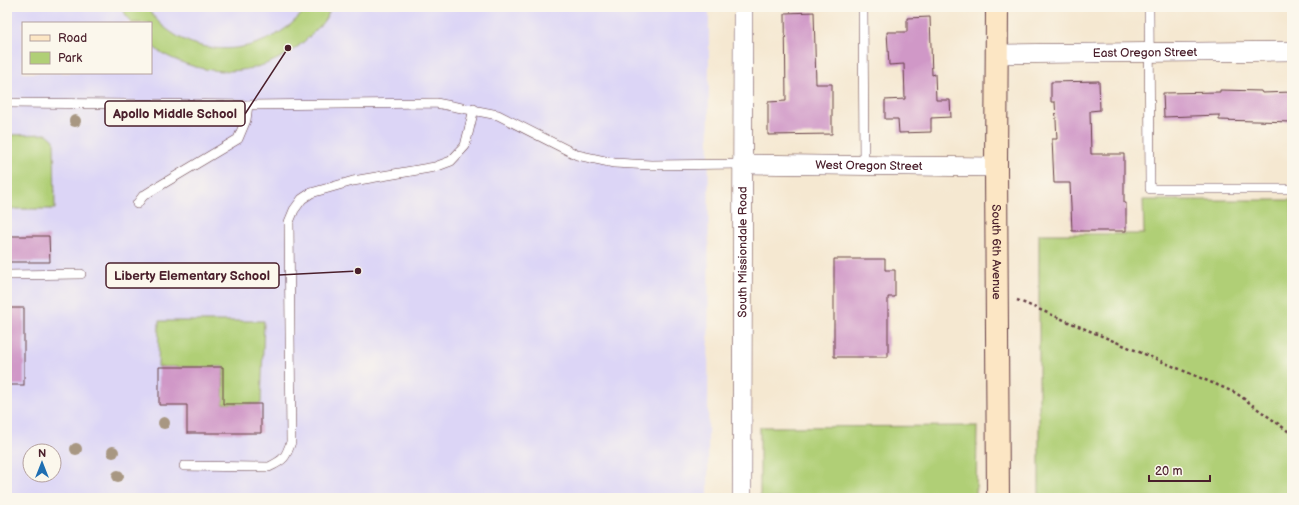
<svg xmlns="http://www.w3.org/2000/svg" width="1299" height="505" font-family="'Balsamiq Sans',sans-serif">
<rect width="100%" height="100%" fill="#fbf7ec"/>
<filter id="ink" filterUnits="userSpaceOnUse"><feTurbulence type="fractalNoise" baseFrequency=".025" numOctaves="2"/><feDisplacementMap in="SourceGraphic" scale="8" xChannelSelector="R" yChannelSelector="G"/><feConvolveMatrix kernelMatrix="1 2 1 2 8 2 1 2 1" color-interpolation-filters="sRGB"/></filter>
<filter id="wash" filterUnits="userSpaceOnUse"><feTurbulence type="fractalNoise" baseFrequency=".012" numOctaves="4" result="noise"/><feDisplacementMap in="SourceGraphic" scale="16" xChannelSelector="R" yChannelSelector="G"/><feGaussianBlur stdDeviation="0.9" result="paint"/><feColorMatrix in="noise" values="0 0 0 0 0 0 0 0 0 0 0 0 0 0 0 0 0 1.4 0 .05"/><feComposite in="paint" operator="in"/></filter>
<g filter="url(#wash)">
<rect width="100%" height="100%" fill="#f5e8d1"/>
<!-- built -->
<path fill="#dcd5f6" fill-rule="evenodd" d="M7,7H709L708,498H7ZM23,23H151V73H23ZM30,451H54V475H30Z"/>
<!-- green -->
<g fill="#b0cf76" stroke="#7d7750">
<path d="M121,7H147C184,65 268,60 307,7H331C327,19 321,25 312,34C279,68 231,80 186,64C173,59 161,54 151,45V23H131Z"/>
<polygon points="47,134 54,140 55,209 7,209 7,135"/>
<polygon points="1143,200 1292,200 1292,498 1039,498 1039,234 1144,234"/>
<polygon points="159,321 264,321 261,404 223,404 224,367 158,367"/>
<polygon points="977,426 976,498 760,498 760,427"/>
</g>
<g id="blocks">
<!-- building -->
<g fill="#d098c7">
<polygon points="814,12 816,84 832,84 832,134 768,135 768,102 786,101 785,13"/>
<polygon points="930,17 932,75 935,74 936,100 950,100 951,117 931,118 931,132 899,133 898,119 885,119 885,100 905,99 904,64 889,65 887,32 907,32 907,18"/>
<polygon points="1099,81 1100,110 1090,111 1091,154 1124,154 1124,203 1126,203 1126,231 1072,231 1070,183 1054,183 1052,139 1057,139 1055,102 1051,102 1051,82"/>
<polygon points="1220,90 1261,91 1262,93 1292,92 1292,122 1219,120 1219,115 1164,117 1163,93 1220,92"/>
<polygon points="7,236 49,236 50,262 7,262"/>
<polygon points="834,259 885,259 885,270 895,270 895,297 888,297 888,357 834,357"/>
<rect x="7" y="308" width="17" height="77"/>
<polygon points="159,367 223,367 223,404 261,404 261,433 187,433 187,405 159,405"/>
</g>
</g>
</g>
<g filter="url(#ink)">
<use href="#blocks" fill-opacity="0" stroke="#643d44" stroke-width="1"/>
<g fill="none" stroke-linecap="round" stroke-linejoin="round">
<defs>
<g id="lane">
<polyline points="863,7 864,165"/>
<polyline points="1149,7 1150,189 1292,189"/>
<polyline points="7,103 248,105 436,103 498,115 577,155 614,163 651,165 742,164"/>
<polyline points="137,204 143,196 151,191 238,139 246,120 248,105"/>
<polyline points="7,275 81,274"/>
<path d="M184,466L269,467C284,460 286,457 291,442L289,222L294,210L302,199L311,193L353,181L435,167L451,161L465,146L474,109"/>
</g>
<g id="street">
<path id="s1" d="M997,54L1292,51"/>
<path id="s2" d="M742,164L996,167"/>
<path id="s3" d="M742,498L743,7"/>
</g>
<g id="secondary">
<path id="s4" d="M997,7L996,167L998,498"/>
</g>
</defs>
<!-- lane casing -->
<use href="#lane" stroke="#643d44" stroke-width="10"/>
<!-- street casing -->
<use href="#street" stroke="#643d44" stroke-width="20"/>
<!-- secondary casing -->
<use href="#secondary" stroke="#643d44" stroke-width="24"/>
<!-- path -->
<polyline stroke="#643d44" stroke-width="2.5" stroke-dasharray="3 3" stroke-linecap="butt" points="1017,300 1236,393 1292,434"/>
<!-- lane -->
<use href="#lane" stroke="#fff" stroke-width="9"/>
<!-- street -->
<use href="#street" stroke="#fff" stroke-width="19"/>
<!-- secondary -->
<use href="#secondary" stroke="#fce6c4" stroke-width="22"/>
</g>
<!-- trees -->
<g fill="#a89782">
<circle cx="75" cy="121" r="6"/>
<circle cx="164" cy="423" r="6"/>
<circle cx="76" cy="449" r="6"/>
<circle cx="113" cy="452" r="6"/>
<circle cx="118" cy="476" r="6"/>
</g>
</g>
<g text-anchor="middle" stroke-width="3" stroke-linejoin="round" paint-order="stroke">
<!-- street labels -->
<g font-size="12" fill="#4a1f2b" stroke="#fbf7ec">
<text dy="4" stroke="none"><textPath href="#s1" startOffset="148">East Oregon Street</textPath></text>
<text dy="4" stroke="none"><textPath href="#s2" startOffset="127">West Oregon Street</textPath></text>
<text dy="4" stroke="none"><textPath href="#s3" startOffset="246">South Missiondale Road</textPath></text>
<text dy="4" stroke="none"><textPath href="#s4" startOffset="245">South 6th Avenue</textPath></text>
</g>
</g>
<!-- callouts -->
<path fill="none" stroke="#4a1f2b" stroke-width="1.5" d="M288 48L245 114M358 271L279 275"/>
<g fill="#4a1f2b" stroke="#fbf7ec" stroke-width="1.5">
<circle cx="288" cy="48" r="4"/>
<circle cx="358" cy="271" r="4"/>
</g>
<g fill="#fbf7ec" stroke="#4a1f2b" stroke-width="1.5">
<rect x="105" y="101" width="140" height="25" rx="4"/>
<rect x="106" y="263" width="173" height="25" rx="4"/>
</g>
<g font-size="13" text-anchor="middle" font-weight="bold" fill="#4a1f2b">
<text x="175" y="118">Apollo Middle School</text>
<text x="192" y="280">Liberty Elementary School</text>
</g>
<!-- margin -->
<rect width="1299" height="505" fill="none" stroke="#fbf7ec" stroke-width="24"/>
<!-- legend -->
<rect x="22" y="22" width="130" height="52" fill="#fbf7ec" stroke="#b4a19f"/>
<rect x="30" y="35" width="20" height="6" fill="#fce6c4" stroke="#b4a19f"/>
<text x="58" y="42" font-size="12" fill="#4a1f2b">Road</text>
<rect x="30" y="52" width="20" height="12" fill="#b0cf76" stroke="#b4a19f"/>
<text x="58" y="62" font-size="12" fill="#4a1f2b">Park</text>
<!-- north arrow -->
<g transform="translate(42 463)"><circle r="19" fill="#fbf7ec" stroke="#b4a19f"/>
<path d="M0-3L7 15L0 10L-7 15Z" fill="#1f6fb2"/>
<text y="-6" font-size="11" font-weight="bold" text-anchor="middle" fill="#4a1f2b">N</text>
</g>
<!-- scale -->
<path d="M1149 475v6h61v-6" fill="none" stroke="#4a1f2b" stroke-width="2"/>
<text x="1155" y="475" font-size="12" fill="#4a1f2b" stroke="#fbf7ec" stroke-width="3" paint-order="stroke">20 m</text>
</svg>
